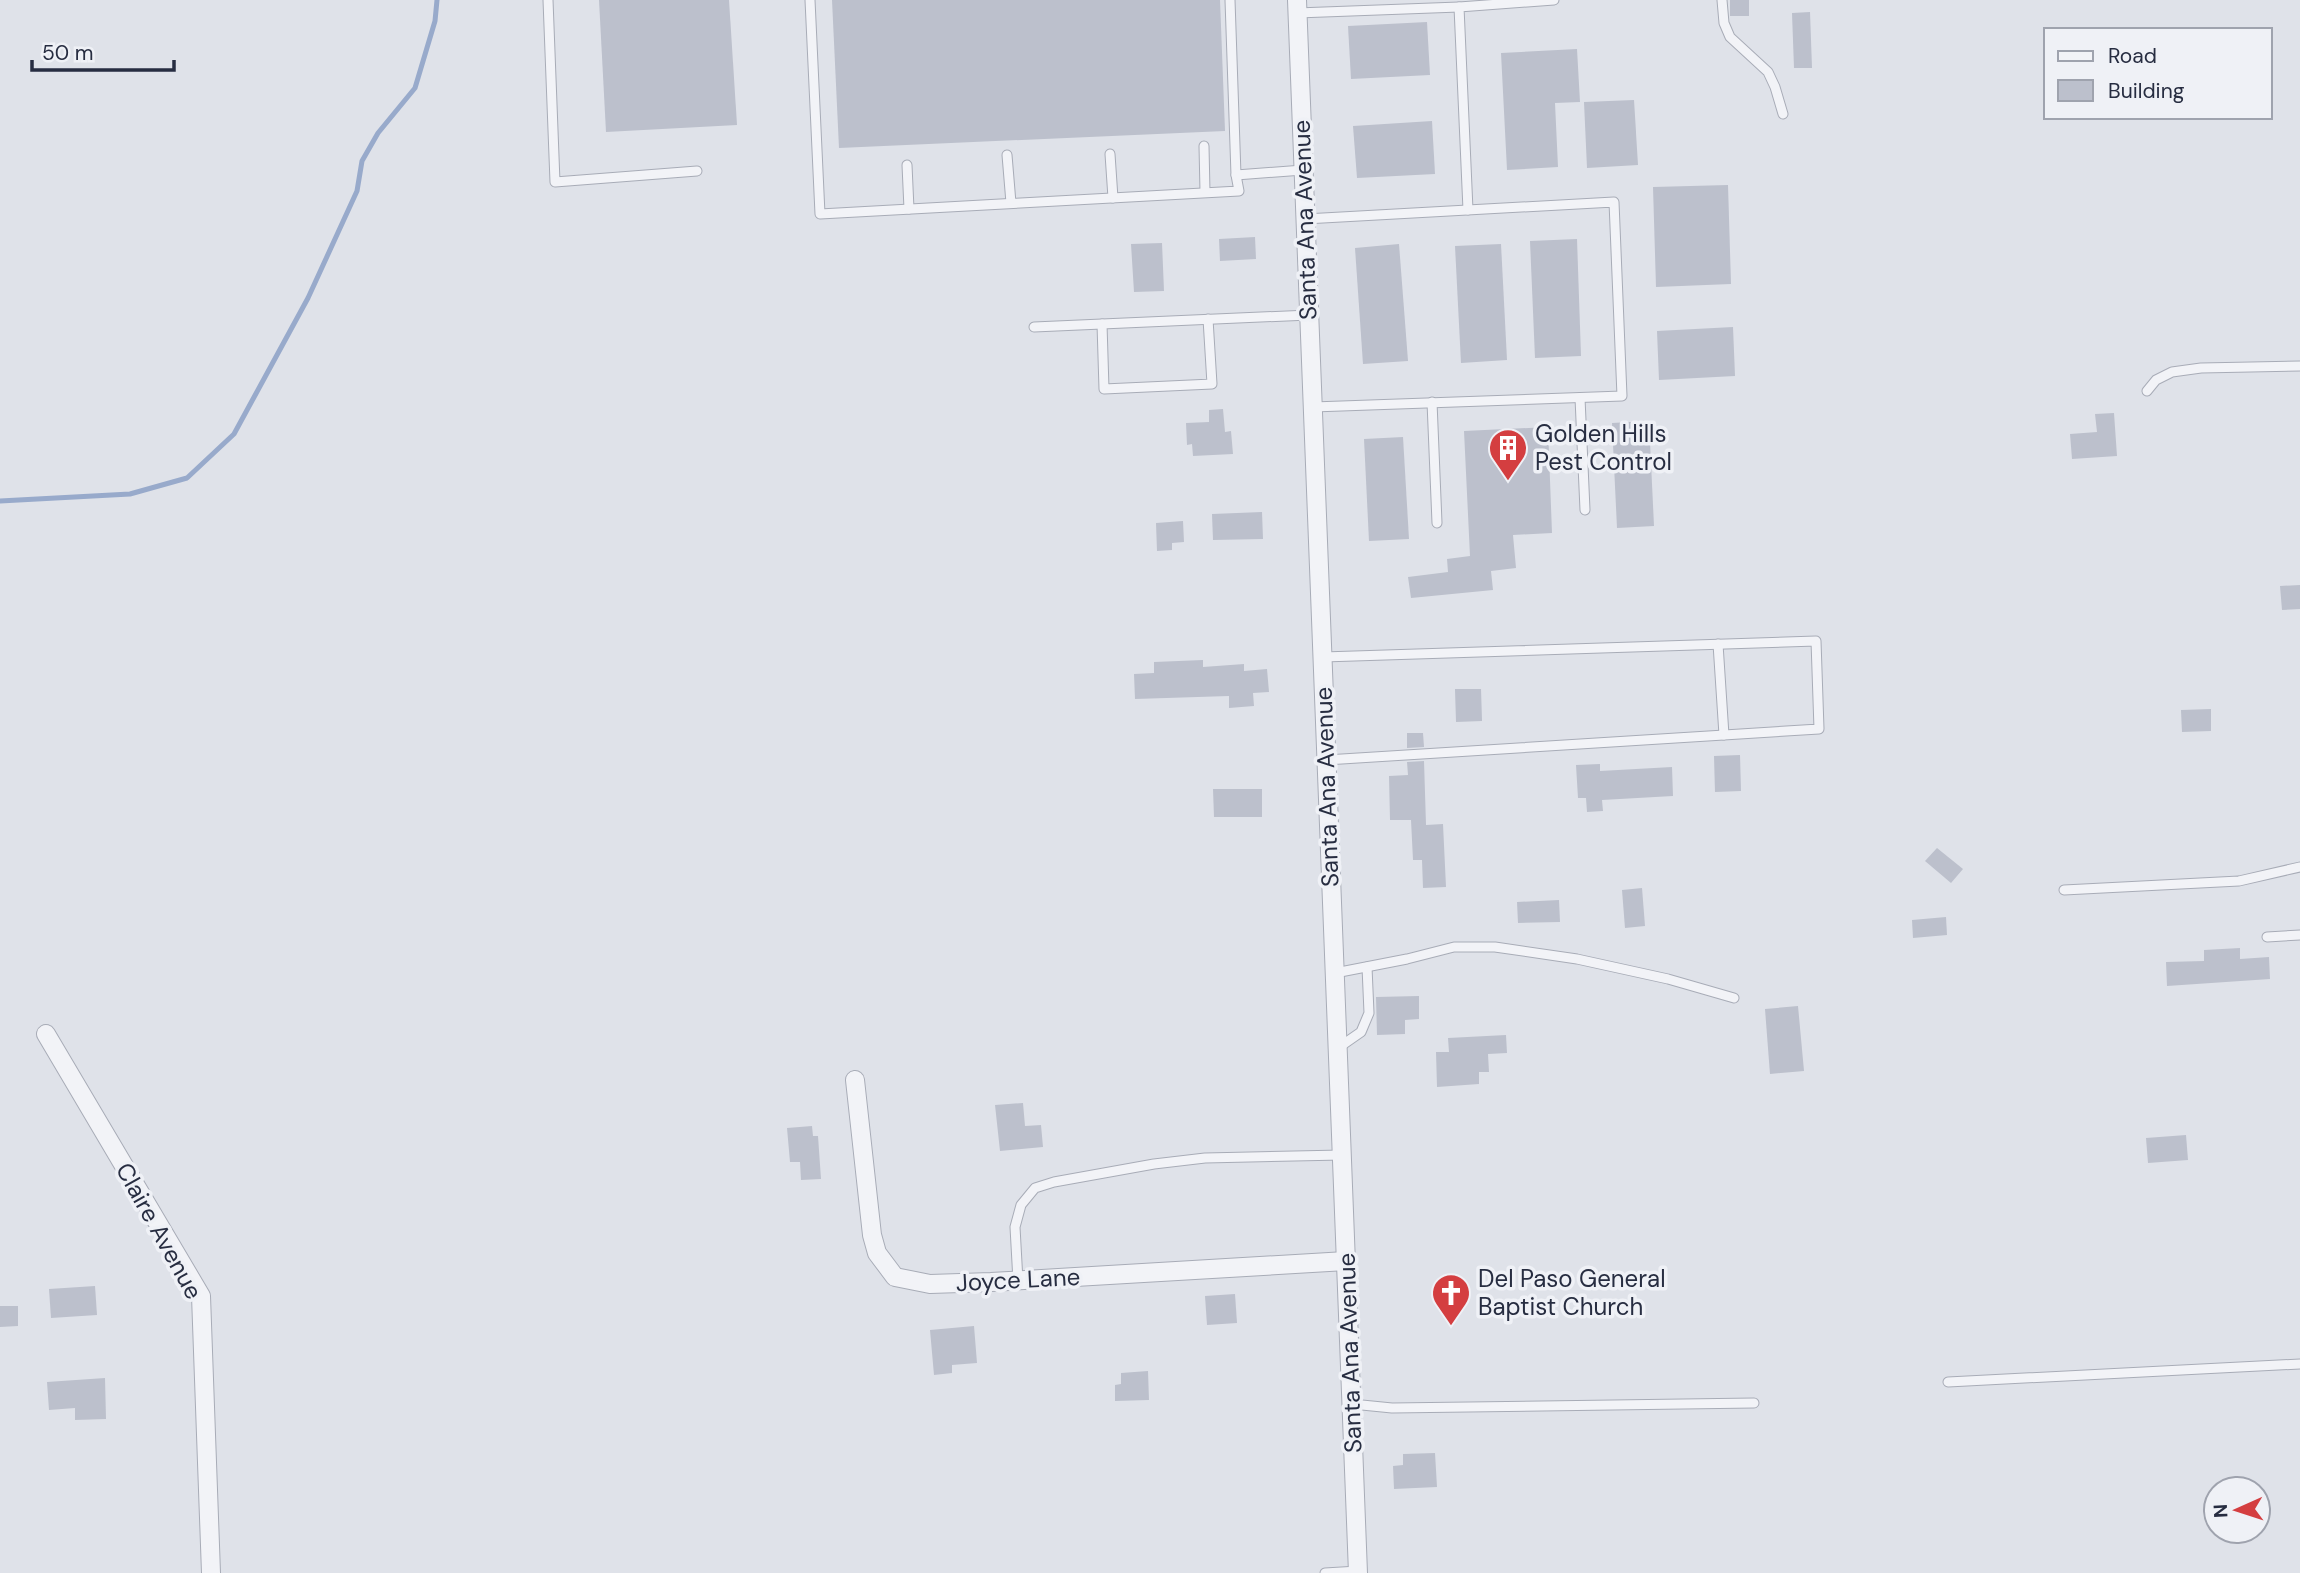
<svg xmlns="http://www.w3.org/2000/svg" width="2300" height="1573" font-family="'DM Sans',sans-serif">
<rect width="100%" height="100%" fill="#dfe2e9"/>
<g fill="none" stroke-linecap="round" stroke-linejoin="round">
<!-- stream -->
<polyline stroke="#98aacb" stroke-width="5" points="0,501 130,494 187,478 234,434 308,298 357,191 362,161 378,133 415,88 435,21 437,0"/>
</g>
<!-- building -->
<g fill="#bcc0cc">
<polygon points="599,0 729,0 737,125 606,132"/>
<polygon points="832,0 1220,0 1225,131 839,148"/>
<rect x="1730" y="0" width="19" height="16"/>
<polygon points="1810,12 1812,68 1794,68 1792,13"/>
<polygon points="1427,22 1430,75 1351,79 1348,26"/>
<polygon points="1577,49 1580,102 1555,103 1558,167 1507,170 1501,53"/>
<polygon points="1634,100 1638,165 1587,168 1584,102"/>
<polygon points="1432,121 1435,174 1357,178 1353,126"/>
<polygon points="1728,185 1731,284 1656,287 1653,187"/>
<polygon points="1255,237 1256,259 1220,261 1219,239"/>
<polygon points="1577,239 1581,356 1535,358 1530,241"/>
<polygon points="1162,243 1164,291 1134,292 1131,244"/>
<polygon points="1399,244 1408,361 1363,364 1355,248"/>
<polygon points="1501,244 1507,360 1461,363 1455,246"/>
<polygon points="1733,327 1735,376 1659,380 1657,331"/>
<polygon points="1223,409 1225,432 1231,431 1233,454 1193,456 1192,444 1187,445 1186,423 1209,422 1209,410"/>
<polygon points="2114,413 2117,456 2072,459 2070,434 2097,432 2095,414"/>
<polygon points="1649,421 1654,526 1617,528 1612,423"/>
<polygon points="1548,427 1552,533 1513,535 1516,568 1491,571 1493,590 1411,598 1408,577 1448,572 1447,559 1470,556 1464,431"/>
<polygon points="1403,437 1409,539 1369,541 1364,439"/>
<polygon points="1262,512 1263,539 1213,540 1212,514"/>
<polygon points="1183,521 1184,542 1172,543 1172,550 1157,551 1156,523"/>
<polygon points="2300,585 2300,609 2282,610 2280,586"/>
<polygon points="1203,660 1203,667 1244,664 1244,671 1267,669 1269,692 1253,693 1254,706 1229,708 1229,696 1135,699 1134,674 1154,673 1154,662"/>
<polygon points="1455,689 1481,689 1482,721 1456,722"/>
<polygon points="2211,709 2211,731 2182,732 2181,710"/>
<polygon points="1407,733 1423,733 1424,747 1407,748"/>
<polygon points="1740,755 1741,791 1715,792 1714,756"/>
<polygon points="1424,761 1426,825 1443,824 1446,887 1423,888 1422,860 1413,860 1411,820 1390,820 1389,776 1408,775 1407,762"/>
<polygon points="1600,764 1600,771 1672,767 1673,796 1602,800 1603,811 1587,812 1586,798 1578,798 1576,765"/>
<polygon points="1213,789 1262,789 1262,817 1214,817"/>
<polygon points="1937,848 1963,869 1951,883 1925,861"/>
<polygon points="1642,888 1645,926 1625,928 1622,890"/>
<polygon points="1559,900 1560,922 1518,923 1517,902"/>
<polygon points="1946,917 1947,935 1913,938 1912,920"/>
<polygon points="2240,948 2240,959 2269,957 2270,979 2167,986 2166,962 2204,961 2204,950"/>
<polygon points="1419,996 1419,1019 1405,1020 1405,1034 1377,1035 1376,997"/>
<polygon points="1798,1006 1804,1071 1770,1074 1765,1009"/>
<polygon points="1506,1035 1507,1053 1488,1054 1489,1072 1479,1072 1479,1084 1437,1087 1436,1052 1449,1052 1448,1038"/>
<polygon points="1023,1103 1025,1126 1041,1125 1043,1147 1000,1151 995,1105"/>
<polygon points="812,1126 813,1136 818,1136 821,1179 801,1180 800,1162 790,1162 787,1128"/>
<polygon points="2186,1135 2188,1160 2148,1163 2146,1138"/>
<polygon points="95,1286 97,1315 51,1318 49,1289"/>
<polygon points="1235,1294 1237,1323 1207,1325 1205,1296"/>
<polygon points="0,1306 18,1306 18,1326 0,1327"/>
<polygon points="974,1326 977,1363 952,1365 952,1373 934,1375 930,1330"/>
<polygon points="1148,1371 1149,1400 1115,1401 1115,1385 1121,1384 1121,1373"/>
<polygon points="105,1378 106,1419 75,1420 75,1408 49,1410 47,1382"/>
<polygon points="1435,1453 1437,1487 1394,1489 1393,1466 1403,1465 1403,1454"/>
</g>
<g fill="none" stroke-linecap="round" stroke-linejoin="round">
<defs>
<g id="service">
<polyline points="548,0 555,182 697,171"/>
<polyline points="810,0 820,214 1239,191 1236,175"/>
<polyline points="1230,0 1236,175 1303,170"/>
<polyline points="1722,0 1724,23 1730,37 1768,72 1775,87 1783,114"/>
<polyline points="1297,13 1459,7"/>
<polyline points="1204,146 1205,192"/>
<polyline points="1110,154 1113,198"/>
<polyline points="1007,155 1011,203"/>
<polyline points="907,165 909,209"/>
<polyline points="1468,210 1459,7 1554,0"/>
<polyline points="1305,219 1614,202 1622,396 1313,407"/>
<polyline points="1102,324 1104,389 1212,384 1208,319"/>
<polyline points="1034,327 1309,315"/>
<polyline points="2147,391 2156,380 2172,372 2201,368 2300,366"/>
<polyline points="1580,398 1585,510"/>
<polyline points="1432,402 1437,523"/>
<polyline points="1718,644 1724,735"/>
<polyline points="1323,657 1816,641 1819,729 1326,760"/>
<polyline points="2064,890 2239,881 2300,867"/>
<polyline points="2267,937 2300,935"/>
<polyline points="1335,973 1407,959 1454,947 1495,947 1577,959 1668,979 1734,998"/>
<polyline points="1338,1048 1361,1032 1369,1013 1367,967"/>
<polyline points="1018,1281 1015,1227 1021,1205 1035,1188 1054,1182 1154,1164 1205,1158 1342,1155"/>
<polyline points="1948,1382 2300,1364"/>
<polyline points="1352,1404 1392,1408 1754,1403"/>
<polyline points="1325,1573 1358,1571"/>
</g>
<g id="minor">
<polyline points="1297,0 1358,1573"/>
<polyline points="46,1034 201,1296 211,1573"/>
<polyline points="855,1080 872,1235 877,1253 895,1277 930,1284 991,1282 1346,1261"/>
</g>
</defs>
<!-- service casing -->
<use href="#service" stroke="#a8acb7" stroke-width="11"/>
<!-- minor casing -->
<use href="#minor" stroke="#a8acb7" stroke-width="20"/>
<!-- service -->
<use href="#service" stroke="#f2f3f7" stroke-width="9"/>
<!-- minor -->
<use href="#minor" stroke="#f2f3f7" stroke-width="18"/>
</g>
<!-- icons -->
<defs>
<symbol id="building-pin" viewBox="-11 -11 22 30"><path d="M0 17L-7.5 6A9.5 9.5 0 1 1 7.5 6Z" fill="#d43e40" stroke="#eff1f6"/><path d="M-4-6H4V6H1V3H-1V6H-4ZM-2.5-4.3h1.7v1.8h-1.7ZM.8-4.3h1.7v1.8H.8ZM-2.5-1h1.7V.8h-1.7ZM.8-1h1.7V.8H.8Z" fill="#fff"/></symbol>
<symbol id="church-pin" viewBox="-11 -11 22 30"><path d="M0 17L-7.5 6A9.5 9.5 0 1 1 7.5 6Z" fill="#d43e40" stroke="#eff1f6"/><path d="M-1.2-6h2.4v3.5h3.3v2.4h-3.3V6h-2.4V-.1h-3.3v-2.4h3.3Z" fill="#fff"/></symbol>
</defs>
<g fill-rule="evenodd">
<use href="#building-pin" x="1486" y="426" width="44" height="60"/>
<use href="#church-pin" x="1429" y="1271" width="44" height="60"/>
</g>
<g text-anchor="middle" stroke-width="7" stroke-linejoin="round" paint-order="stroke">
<!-- street labels -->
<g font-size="24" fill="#272d41" stroke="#eff1f6">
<text transform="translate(1305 220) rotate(-92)" y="8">Santa Ana Avenue</text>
<text transform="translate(1327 787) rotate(-92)" y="8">Santa Ana Avenue</text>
<text transform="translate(159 1231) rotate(61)" y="8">Claire Avenue</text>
<text transform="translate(1018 1280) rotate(-3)" y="8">Joyce Lane</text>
<text transform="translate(1350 1353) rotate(-92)" y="8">Santa Ana Avenue</text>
</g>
<!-- poi labels -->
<g font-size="24" fill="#272d41" stroke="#eff1f6" text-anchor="start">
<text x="1535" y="442">Golden Hills<tspan x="1535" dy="28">Pest Control</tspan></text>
<text x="1478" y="1287">Del Paso General<tspan x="1478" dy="28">Baptist Church</tspan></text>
</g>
</g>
<!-- legend -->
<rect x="2044" y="28" width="228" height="91" fill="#eff1f6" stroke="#9fa3ae" stroke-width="2"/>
<rect x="2058" y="51" width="35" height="10" fill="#f2f3f7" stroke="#9fa3ae" stroke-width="2"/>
<text x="2108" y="63" font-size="21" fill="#272d41">Road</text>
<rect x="2058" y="80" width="35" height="21" fill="#bcc0cc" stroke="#9fa3ae" stroke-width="2"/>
<text x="2108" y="98" font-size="21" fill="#272d41">Building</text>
<!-- north arrow -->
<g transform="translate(2237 1510) rotate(267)"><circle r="33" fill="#eff1f6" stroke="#9fa3ae" stroke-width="2"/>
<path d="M0-5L12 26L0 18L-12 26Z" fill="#d43e40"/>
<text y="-10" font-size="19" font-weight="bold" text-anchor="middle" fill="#272d41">N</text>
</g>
<!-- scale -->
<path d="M32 60v10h142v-10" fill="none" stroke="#272d41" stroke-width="3.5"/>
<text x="42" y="60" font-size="21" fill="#272d41" stroke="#eff1f6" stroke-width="5" paint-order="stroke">50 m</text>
</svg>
